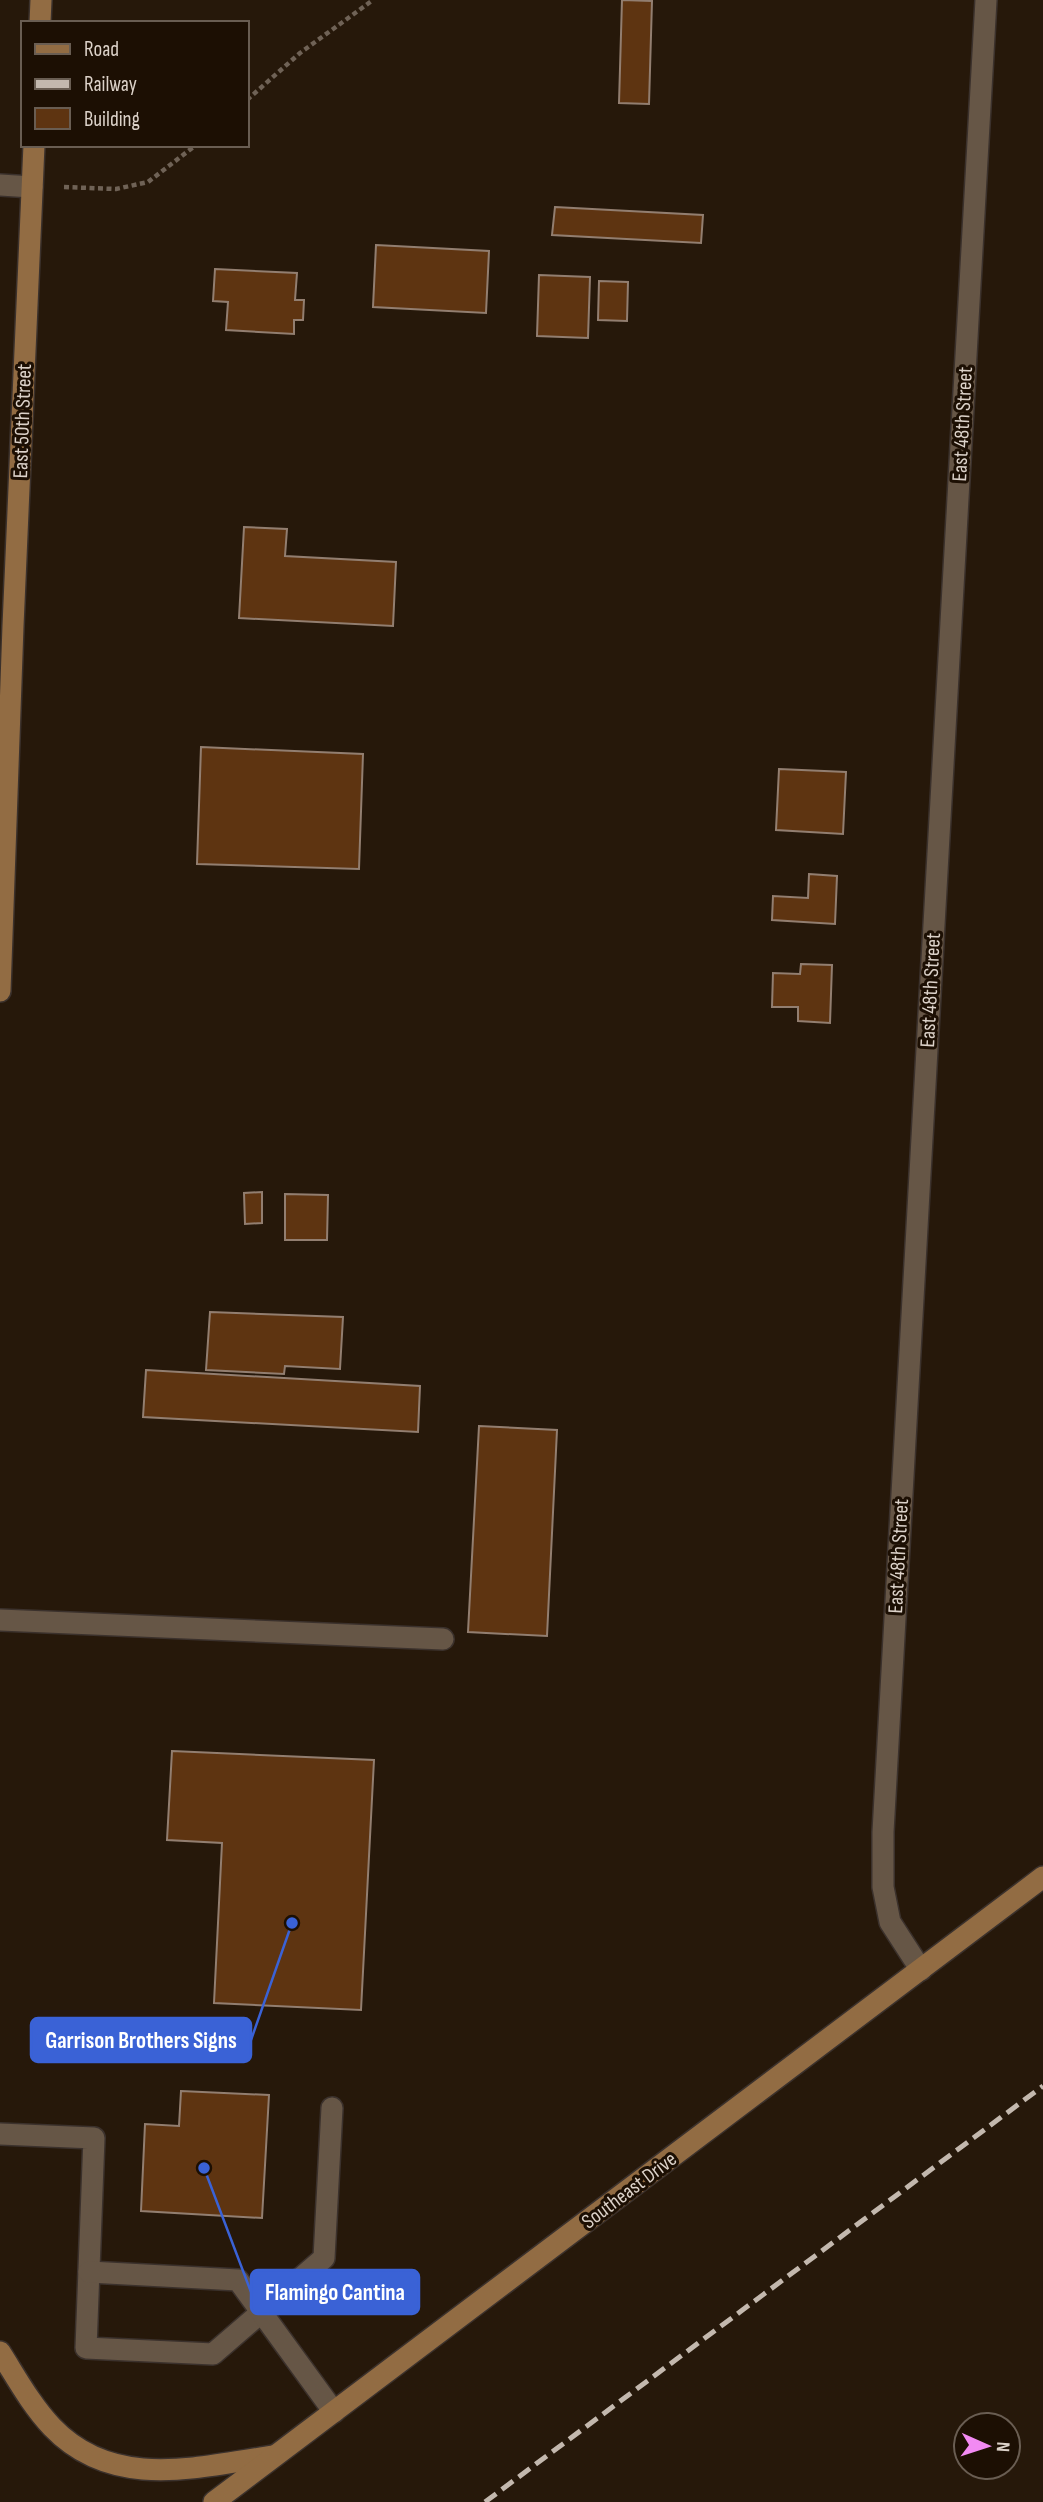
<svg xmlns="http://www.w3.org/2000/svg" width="1043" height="2502" font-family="'Sofia Sans Condensed',sans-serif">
<rect width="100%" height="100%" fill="#26180a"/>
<!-- building -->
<g fill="#5e3411" stroke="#927e70" stroke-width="2">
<polygon points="622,0 652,1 649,104 619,103"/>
<polygon points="555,207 703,215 701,243 552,235"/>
<polygon points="376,245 489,251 486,313 373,307"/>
<polygon points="215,269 297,273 295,300 304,300 303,320 294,320 294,334 226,330 228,302 213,301"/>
<polygon points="539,275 590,277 588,338 537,336"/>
<polygon points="599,281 628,282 627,321 598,320"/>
<polygon points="244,527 287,529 285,556 396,562 393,626 239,618"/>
<polygon points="201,747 363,754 359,869 197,864"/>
<polygon points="779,769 846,772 843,834 776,830"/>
<polygon points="809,874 837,876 835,924 772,920 773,896 808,898"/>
<polygon points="801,964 832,965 830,1023 798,1021 798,1007 772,1007 773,973 800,974"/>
<polygon points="262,1192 262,1223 245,1224 244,1193"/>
<polygon points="285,1194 328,1195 327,1240 285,1240"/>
<polygon points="210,1312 343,1317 340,1369 285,1366 284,1374 206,1370"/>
<polygon points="146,1370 420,1386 418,1432 143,1417"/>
<polygon points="479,1426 557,1430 547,1636 468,1632"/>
<polygon points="172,1751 374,1760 361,2010 214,2003 222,1843 167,1840"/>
<polygon points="181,2091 269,2095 262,2218 141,2211 145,2124 179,2126"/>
</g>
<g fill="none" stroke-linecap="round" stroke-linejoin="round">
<defs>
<g id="minor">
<polyline points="0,185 32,187"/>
<polyline points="0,1620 443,1639"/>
<polyline points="921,1970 890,1922 883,1887 883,1832 986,0"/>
<polyline points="0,2134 94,2138 86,2348 213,2354 324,2258 332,2108"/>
<polyline points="89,2272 238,2280 334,2412"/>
</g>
<g id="major">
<polyline points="40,23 41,0"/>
<polyline points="0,991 13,626 34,145"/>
<path d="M0,2352C16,2377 31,2405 52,2427C113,2491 197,2467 274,2456"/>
<polyline points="214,2502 1043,1877"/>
</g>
</defs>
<!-- minor casing -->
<use href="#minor" stroke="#3b312c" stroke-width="24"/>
<!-- major casing -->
<use href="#major" stroke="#3b312c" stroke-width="24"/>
<!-- path -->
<g stroke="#6f6256" stroke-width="4.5" stroke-dasharray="5 3.5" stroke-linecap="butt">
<polyline points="247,100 300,53 373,0"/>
<polyline points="64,187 116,189 148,182 196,145"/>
</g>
<!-- minor -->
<use href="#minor" stroke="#665646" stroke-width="21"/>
<!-- major -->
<use href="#major" stroke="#926c43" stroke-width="21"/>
<!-- rail -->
<polyline stroke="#c3b8ae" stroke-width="5" stroke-dasharray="14 7" stroke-linecap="butt" points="485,2502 1043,2086"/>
</g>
<g text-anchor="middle" stroke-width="6" stroke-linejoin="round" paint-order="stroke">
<!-- street labels -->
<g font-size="21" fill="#dcd2c9" stroke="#1c0f03">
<text transform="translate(22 421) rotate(-88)" y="7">East 50th Street</text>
<text transform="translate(962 424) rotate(-87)" y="7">East 48th Street</text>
<text transform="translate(930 990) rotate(-87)" y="7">East 48th Street</text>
<text transform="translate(898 1556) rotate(-87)" y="7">East 48th Street</text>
<text transform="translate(629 2190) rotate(-37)" y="7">Southeast Drive</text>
</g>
</g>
<!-- callouts -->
<path fill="none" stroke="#3a62d6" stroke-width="2.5" d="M292 1923L251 2040M204 2168L251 2292"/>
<g fill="#3a62d6" stroke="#1c0f03" stroke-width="2.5">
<circle cx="292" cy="1923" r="7"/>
<circle cx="204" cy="2168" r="7"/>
</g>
<g fill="#3a62d6" stroke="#3a62d6" stroke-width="2.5">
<rect x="31" y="2018" width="220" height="44" rx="7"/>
<rect x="251" y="2270" width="168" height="44" rx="7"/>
</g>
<g font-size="23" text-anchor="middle" font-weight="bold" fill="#fff">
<text x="141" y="2048">Garrison Brothers Signs</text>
<text x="335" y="2300">Flamingo Cantina</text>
</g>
<!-- legend -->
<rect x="21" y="21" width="228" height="126" fill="#1c0f03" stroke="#695d52" stroke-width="2"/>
<rect x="35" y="44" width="35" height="10" fill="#926c43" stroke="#695d52" stroke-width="2"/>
<text x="84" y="56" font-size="21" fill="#dcd2c9">Road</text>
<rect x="35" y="79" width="35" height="10" fill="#c3b8ae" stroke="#695d52" stroke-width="2"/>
<text x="84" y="91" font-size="21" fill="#dcd2c9">Railway</text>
<rect x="35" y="108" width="35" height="21" fill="#5e3411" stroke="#695d52" stroke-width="2"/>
<text x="84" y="126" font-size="21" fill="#dcd2c9">Building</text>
<!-- north arrow -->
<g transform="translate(987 2446) rotate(93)"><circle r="33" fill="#1c0f03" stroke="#695d52" stroke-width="2"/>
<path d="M0-5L12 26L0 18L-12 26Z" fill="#f28af3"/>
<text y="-10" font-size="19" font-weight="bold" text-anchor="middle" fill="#dcd2c9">N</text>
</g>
</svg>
